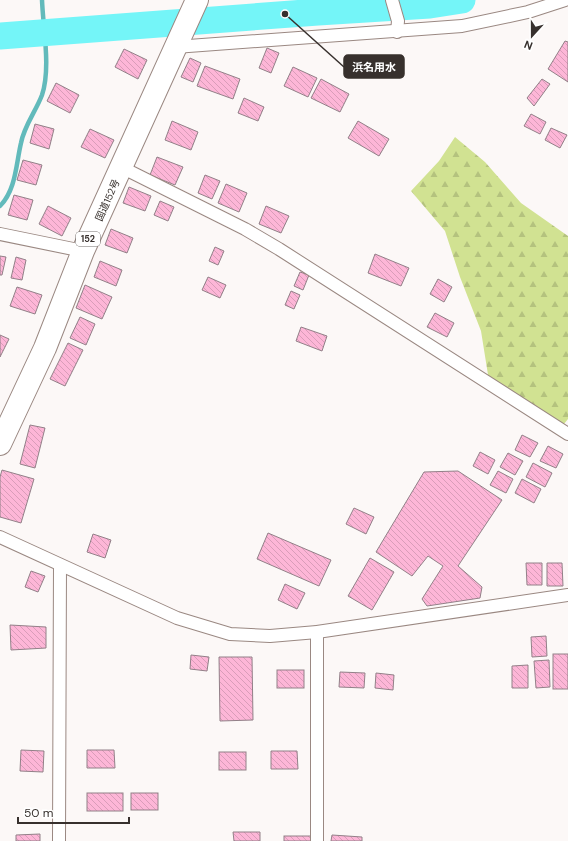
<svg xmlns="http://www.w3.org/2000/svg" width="568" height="841" font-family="'DM Sans','Noto Sans JP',sans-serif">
<defs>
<pattern id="forest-firs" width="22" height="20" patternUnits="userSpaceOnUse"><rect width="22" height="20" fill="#d1e292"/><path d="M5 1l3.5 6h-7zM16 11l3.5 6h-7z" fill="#b4c27e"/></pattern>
<pattern id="building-back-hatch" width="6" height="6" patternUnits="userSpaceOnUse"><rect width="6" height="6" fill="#fdb6d7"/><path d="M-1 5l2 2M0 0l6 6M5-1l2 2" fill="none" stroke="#d99db9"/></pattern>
</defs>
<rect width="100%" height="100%" fill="#fcf8f7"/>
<!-- forest -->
<polygon fill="url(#forest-firs)" points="455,137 485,162 521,203 568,236 568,419 564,424 489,381 481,331 460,277 445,231 411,191 439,161"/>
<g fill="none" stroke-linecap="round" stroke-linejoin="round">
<!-- stream -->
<path stroke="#62babb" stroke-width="4.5" d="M0,206C16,190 16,164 21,143C24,126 36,111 42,95C51,68 43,28 42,0"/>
<!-- river -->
<polyline stroke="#74f5f8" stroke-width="27" points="0,36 318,12 430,5 462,0"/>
</g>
<!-- building -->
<g fill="url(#building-back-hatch)" stroke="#928088">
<polygon points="565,41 568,42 568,82 548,69"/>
<polygon points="267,48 279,53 271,73 259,68"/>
<polygon points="124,49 147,60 138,79 115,67"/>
<polygon points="190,58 201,63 193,82 181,77"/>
<polygon points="205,66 240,79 233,99 197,86"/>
<polygon points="293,67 317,78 308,97 284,86"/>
<polygon points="321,79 349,94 340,112 311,98"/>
<polygon points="542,79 550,84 534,106 527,98"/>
<polygon points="56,83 79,95 70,113 47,101"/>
<polygon points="244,98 264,107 258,121 238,113"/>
<polygon points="531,114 546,122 540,134 524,126"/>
<polygon points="172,121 198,132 191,150 165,140"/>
<polygon points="358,121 389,139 379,156 348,138"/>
<polygon points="35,124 54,129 49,149 30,143"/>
<polygon points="551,128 567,135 560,148 545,140"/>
<polygon points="90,129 114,140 105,158 81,147"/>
<polygon points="157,157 183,167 175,185 150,175"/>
<polygon points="23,160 42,165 36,185 17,180"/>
<polygon points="205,175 220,181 212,199 198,193"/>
<polygon points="226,184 247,193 239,212 218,203"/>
<polygon points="129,187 151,196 145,211 123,203"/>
<polygon points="14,195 33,200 27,220 8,215"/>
<polygon points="160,201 174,207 168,221 154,215"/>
<polygon points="48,206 71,218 62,236 39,224"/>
<polygon points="266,206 289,216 281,233 259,224"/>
<polygon points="111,229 133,238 127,253 105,245"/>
<polygon points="215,247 224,251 218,265 209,261"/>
<polygon points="375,254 409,268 401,286 368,273"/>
<polygon points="0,256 6,257 2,275 0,275"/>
<polygon points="16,257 26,260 22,280 11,278"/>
<polygon points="100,261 122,270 116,286 94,277"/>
<polygon points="300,272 309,275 303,290 294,286"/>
<polygon points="208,277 226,285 220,298 202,290"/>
<polygon points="438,279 452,287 444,302 430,294"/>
<polygon points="85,285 112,297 102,319 76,308"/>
<polygon points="17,287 42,295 35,314 10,306"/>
<polygon points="291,291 300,295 294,309 285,305"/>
<polygon points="435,313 454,323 447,337 427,327"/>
<polygon points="80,317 95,324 86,345 70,338"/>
<polygon points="301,327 327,336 322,351 296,341"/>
<polygon points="0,335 9,339 0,357"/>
<polygon points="68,343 83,350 65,386 50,379"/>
<polygon points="30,425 45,428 35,468 20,464"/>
<polygon points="522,435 538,443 530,457 515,450"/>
<polygon points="548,446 563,454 556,468 540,461"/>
<polygon points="480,452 495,460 488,474 473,466"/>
<polygon points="508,453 523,461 515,475 500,467"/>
<polygon points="533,463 552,473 545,487 526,477"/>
<polygon points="2,470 34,479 21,523 0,517 0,477"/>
<polygon points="458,471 502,500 458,566 482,587 480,598 427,606 422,599 443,566 428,556 412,576 376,552 424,472"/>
<polygon points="498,471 513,479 506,493 490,485"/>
<polygon points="522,479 541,489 534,503 515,493"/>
<polygon points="354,508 374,517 366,534 346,524"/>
<polygon points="268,533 331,560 319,586 257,559"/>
<polygon points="93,534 111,540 105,558 87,552"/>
<polygon points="370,558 394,572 372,610 348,596"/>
<polygon points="526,563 542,563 542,585 527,585"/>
<polygon points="547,563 562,563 563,586 547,586"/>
<polygon points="31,571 45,576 38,592 25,587"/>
<polygon points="285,584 305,593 297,609 278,600"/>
<polygon points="10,625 46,627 46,648 11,650"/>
<polygon points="546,636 547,656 532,657 531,637"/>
<rect x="553" y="654" width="15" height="35"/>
<polygon points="191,655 209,657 207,671 190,669"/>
<polygon points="219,657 252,657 253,720 220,721"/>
<polygon points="549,660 550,687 536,688 534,661"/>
<polygon points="528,665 528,688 512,688 512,666"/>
<rect x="277" y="670" width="27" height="18"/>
<polygon points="340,672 365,673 364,688 339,687"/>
<polygon points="376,673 394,675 393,690 375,688"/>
<polygon points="21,750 44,751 43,772 20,771"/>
<polygon points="87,750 114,750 115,768 87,768"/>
<polygon points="271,751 297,751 298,769 271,769"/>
<rect x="219" y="752" width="27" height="18"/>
<rect x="87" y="793" width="36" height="18"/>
<rect x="131" y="793" width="27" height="17"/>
<polygon points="233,832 260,832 260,841 234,841"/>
<polygon points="40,834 40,841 16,841 16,835"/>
<polygon points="332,835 362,837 362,841 331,841"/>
<rect x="284" y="836" width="27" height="5"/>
</g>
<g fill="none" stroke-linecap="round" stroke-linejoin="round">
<defs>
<g id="street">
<polyline points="392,0 398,21 397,32"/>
<polyline points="175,47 462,26 528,12 565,0"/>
<polyline points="121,167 245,229 279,249 568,434"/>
<polyline points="0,234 83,251"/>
<polyline points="0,537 177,618 230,634 270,636 317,632 568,595"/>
<polyline points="317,632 317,841"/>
<polyline points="59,841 60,565"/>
</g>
<polyline id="highway" points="0,444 45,348 83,251 197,0"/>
</defs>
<!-- street casing -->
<use href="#street" stroke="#9a8882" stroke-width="14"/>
<!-- highway casing -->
<use href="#highway" stroke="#9a8882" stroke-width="24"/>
<!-- street -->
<use href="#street" stroke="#fff" stroke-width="12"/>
<!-- highway -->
<use href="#highway" stroke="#fff" stroke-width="22"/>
</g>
<g text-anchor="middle" stroke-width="3.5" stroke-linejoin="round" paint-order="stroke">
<!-- shield labels -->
<rect fill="#fff" stroke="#736e6c" stroke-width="1" x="76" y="232" width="24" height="14" rx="3"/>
<g font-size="9" font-weight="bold" fill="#37302d">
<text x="88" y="242">152</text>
</g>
<!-- street labels -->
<g font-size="10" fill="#37302d" stroke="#fff">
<text transform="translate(107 200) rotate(-66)" y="4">国道152号</text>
</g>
</g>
<!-- callouts -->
<path fill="none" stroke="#37302d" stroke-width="1.5" d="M285 14L344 67"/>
<circle fill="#37302d" stroke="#fff" stroke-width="1.5" cx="285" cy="14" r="4"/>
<rect fill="#37302d" stroke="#37302d" stroke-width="1.5" x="344" y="55" width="60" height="23" rx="4"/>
<g font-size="11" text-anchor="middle" font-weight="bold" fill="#fff">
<text x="374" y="71">浜名用水</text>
</g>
<!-- north arrow -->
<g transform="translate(532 36) rotate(201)" stroke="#ffffff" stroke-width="3" paint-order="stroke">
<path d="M0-3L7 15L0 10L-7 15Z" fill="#37302d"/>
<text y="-6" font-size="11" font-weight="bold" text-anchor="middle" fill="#37302d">N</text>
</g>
<!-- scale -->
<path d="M18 817v6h111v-6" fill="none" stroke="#37302d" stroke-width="2"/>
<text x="24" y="817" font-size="12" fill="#37302d" stroke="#ffffff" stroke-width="3" paint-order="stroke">50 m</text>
</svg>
